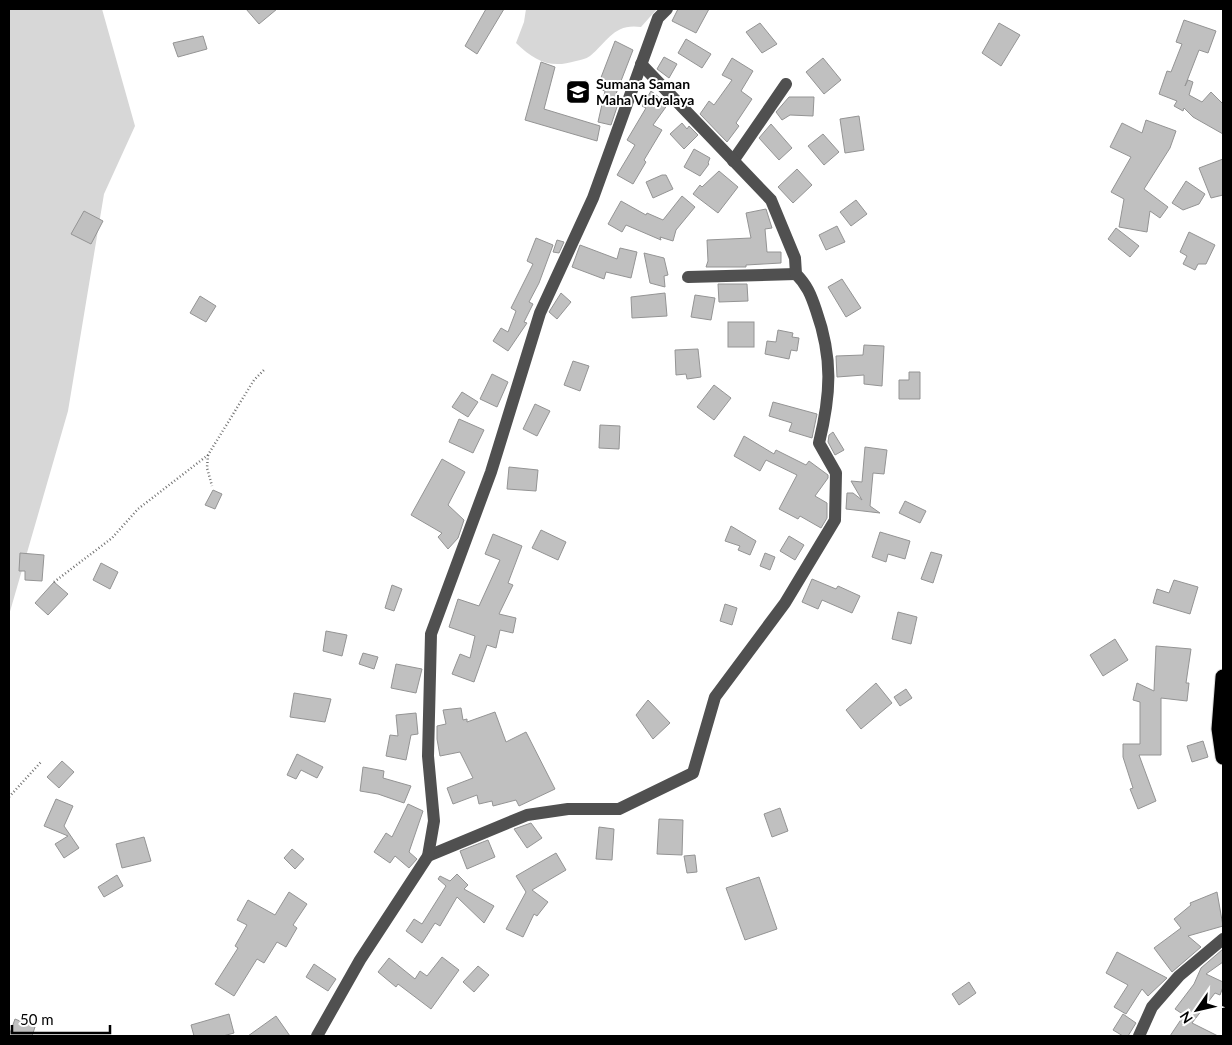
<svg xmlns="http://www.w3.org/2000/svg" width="1232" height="1045" font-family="Lato,sans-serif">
<rect width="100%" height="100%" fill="#fff"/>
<!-- green -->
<g fill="#d7d7d7">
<polygon points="9,9 102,9 135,126 104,194 68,411 9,615"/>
<path d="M526,9H657L641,27C614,23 608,41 590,56C586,59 580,60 576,61C550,69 535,61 516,43L524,22Z"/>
</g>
<!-- building -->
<g fill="#c0c0c0" stroke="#949494">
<polygon points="246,9 277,9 259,24"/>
<polygon points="486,9 504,9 477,54 465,46"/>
<polygon points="678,9 709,9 696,33 672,21"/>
<polygon points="1184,20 1216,31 1208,53 1199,50 1185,86 1188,80 1193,82 1189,95 1202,102 1211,92 1223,104 1223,134 1193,117 1184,108 1183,111 1174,106 1177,101 1159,94 1167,71 1171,72 1182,44 1176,42"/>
<polygon points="760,23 777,44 762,53 746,32"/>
<polygon points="999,23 1020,35 1001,66 982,53"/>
<polygon points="203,36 207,49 178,57 173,43"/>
<polygon points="686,39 711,54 702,68 678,53"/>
<polygon points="615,41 633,50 614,99 619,101 611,125 598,122 605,91 597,88"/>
<polygon points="664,57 677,64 669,78 657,69"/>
<polygon points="732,58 753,71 741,91 752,99 736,123 739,126 727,142 700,114 709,101 714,105 732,80 722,75"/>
<polygon points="823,58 841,80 824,94 806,72"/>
<polygon points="541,62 555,67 544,109 600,126 597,141 525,120"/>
<polygon points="651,91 668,104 653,125 662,130 644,160 646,162 633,184 617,175 635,145 627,140 646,108 642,106"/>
<polygon points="789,97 814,97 813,116 790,115 782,120 776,112"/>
<polygon points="859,116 864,150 845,153 840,119"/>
<polygon points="1146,120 1176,131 1170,148 1144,189 1168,207 1160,218 1150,211 1147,232 1119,227 1124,199 1111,192 1131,157 1110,147 1122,123 1142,133"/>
<polygon points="682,123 687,129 689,126 698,135 684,149 670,134"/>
<polygon points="771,124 792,148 779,160 759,138"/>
<polygon points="823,134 839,152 824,165 808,146"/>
<polygon points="694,149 710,158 708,163 709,164 700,176 684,167"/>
<polygon points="1223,159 1223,195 1211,198 1199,168"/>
<polygon points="797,169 812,185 793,203 778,187"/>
<polygon points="719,171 738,187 718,213 693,194 700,185 702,187"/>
<polygon points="662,175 666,175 673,189 653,198 646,182"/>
<polygon points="1186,181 1205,194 1199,204 1183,210 1172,203"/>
<polygon points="682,196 695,207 676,230 673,241 660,237 661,240 626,225 622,232 608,224 621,201 646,215 647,213 663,220"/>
<polygon points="856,200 867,214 851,226 840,212"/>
<polygon points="766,209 772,228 765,229 767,252 781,252 781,263 746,265 746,267 706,267 708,261 707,240 751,238 746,213"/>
<polygon points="84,211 103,221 91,244 71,234"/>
<polygon points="837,226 845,242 826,250 819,235"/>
<polygon points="1116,228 1139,246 1130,257 1108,239"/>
<polygon points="1189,232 1215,245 1206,264 1198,264 1195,270 1183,264 1187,256 1180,252"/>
<polygon points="536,238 553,245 539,283 529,302 533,304 524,322 527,323 508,351 493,341 501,328 508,332 516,311 511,308 533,264 527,261"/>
<polygon points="557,240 564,242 559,253 553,252"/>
<polygon points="580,245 617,259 620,248 637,252 631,278 606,272 604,279 572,267"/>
<polygon points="644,253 664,258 668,275 664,276 665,287 650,283"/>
<polygon points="842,279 861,308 846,317 828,287"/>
<polygon points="718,284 747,284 748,301 719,302"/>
<polygon points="561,293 571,302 557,319 549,312"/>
<polygon points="665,293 667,316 632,318 631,297"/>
<polygon points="695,295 715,298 711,320 691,317"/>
<polygon points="200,296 216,306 206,322 190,313"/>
<rect x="728" y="322" width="26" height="25"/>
<polygon points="778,330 793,333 792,337 799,338 797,351 791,350 789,359 765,354 767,341 776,342"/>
<polygon points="864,345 884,346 882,386 864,384 864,375 837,377 836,356 863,355"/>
<polygon points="698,349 701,377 687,379 686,374 676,375 675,350"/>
<polygon points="573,361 589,366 580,391 564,385"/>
<polygon points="909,372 920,372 920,399 899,399 899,380 909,380"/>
<polygon points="492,374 508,382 497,407 480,399"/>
<polygon points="714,385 731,398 714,420 697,407"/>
<polygon points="462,392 478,402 468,417 452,407"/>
<polygon points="773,402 817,414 812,438 789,431 792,423 769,416"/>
<polygon points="535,404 550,411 537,436 523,429"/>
<polygon points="459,419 484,430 473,453 449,442"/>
<polygon points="600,425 620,426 619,449 599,448"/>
<polygon points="833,432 844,450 835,455 828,442 829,435"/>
<polygon points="744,436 774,454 776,450 806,465 809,461 828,475 828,478 815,496 827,503 827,518 821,528 800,516 798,519 779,509 797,475 766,460 760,471 734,456"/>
<polygon points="865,447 887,450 884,474 873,473 870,506 880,513 846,509 847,493 853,493 862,500 851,481 862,482"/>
<polygon points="442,459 465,472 448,505 464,520 458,538 448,549 438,537 442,533 411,515"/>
<polygon points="509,467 538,470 536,491 507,489"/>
<polygon points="213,490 222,494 215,509 205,505"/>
<polygon points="905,501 926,511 920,523 899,513"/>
<polygon points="731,526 756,541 750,555 738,550 740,546 725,541"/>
<polygon points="541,530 566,542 558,560 532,548"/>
<polygon points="880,532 910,541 905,559 888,554 886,562 872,557"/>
<polygon points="493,534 522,546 508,583 513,585 499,614 516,618 513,633 500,630 496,648 487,645 474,682 452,674 460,654 470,658 475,636 449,627 458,599 479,606 500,560 485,554"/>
<polygon points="789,536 804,545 795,560 780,551"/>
<polygon points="931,552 942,555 933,583 921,579"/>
<polygon points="20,553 44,555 42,581 25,580 25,571 19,571"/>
<polygon points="765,553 775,557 770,570 760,566"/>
<polygon points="101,563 118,572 110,589 93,580"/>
<polygon points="812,579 836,589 838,586 860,596 852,613 822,600 818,609 802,602"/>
<polygon points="1174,580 1198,587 1190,614 1153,603 1157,589 1169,593"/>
<polygon points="54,582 68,594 48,615 35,603"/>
<polygon points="392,585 402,589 394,611 385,608"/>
<polygon points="725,604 737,608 732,625 720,621"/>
<polygon points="898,612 917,617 911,644 892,639"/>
<polygon points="326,631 347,635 342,656 323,651"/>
<polygon points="1115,639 1128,660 1103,676 1090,655"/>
<polygon points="1156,646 1191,649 1186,683 1189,683 1187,701 1161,698 1161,755 1139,755 1156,801 1138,809 1130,789 1133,788 1123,757 1123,744 1140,744 1140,702 1133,700 1137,683 1154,691"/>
<polygon points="363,653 378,657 374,669 359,664"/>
<polygon points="396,664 422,669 416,693 391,688"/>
<polygon points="876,683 892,703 861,729 846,710"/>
<polygon points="906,689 912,698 900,706 894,697"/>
<polygon points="294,693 331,699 325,722 290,717"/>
<polygon points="648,700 670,723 653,739 636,715"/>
<polygon points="461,708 463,720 467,719 467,722 495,712 506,742 526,732 555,789 519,806 516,800 493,806 492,801 479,804 477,795 453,804 447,788 473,778 460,752 440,756 437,739 437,726 446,724 443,710"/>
<polygon points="416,713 418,734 411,735 406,760 386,756 390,735 398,736 396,715"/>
<polygon points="1203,741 1208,757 1192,762 1187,746"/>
<polygon points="297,754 323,767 317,778 301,770 296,779 287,775"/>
<polygon points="62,761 74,772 59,788 47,777"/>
<polygon points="363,767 384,771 383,778 411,786 404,803 378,794 360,791"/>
<polygon points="56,799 73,806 64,826 79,848 64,858 55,844 68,836 44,826"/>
<polygon points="408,804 423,811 409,852 417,859 409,868 395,856 390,863 374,852 386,833 392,837"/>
<polygon points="780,808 788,831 772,837 764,814"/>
<polygon points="659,819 683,820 682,855 657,854"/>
<polygon points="531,823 542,838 527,848 514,829"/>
<polygon points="599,827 614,829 612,860 596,859"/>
<polygon points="144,837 151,861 122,868 116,844"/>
<polygon points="488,840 495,857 467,869 460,851"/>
<polygon points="292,849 304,859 295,869 284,858"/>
<polygon points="556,853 566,870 532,890 548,902 537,916 534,914 523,937 506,929 526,892 516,876"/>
<polygon points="695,855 697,872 687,873 684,856"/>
<polygon points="457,874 468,885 464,889 494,906 484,923 457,897 440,926 435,923 422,943 406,931 414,919 422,924 446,886 438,879 440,876 450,881"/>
<polygon points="117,875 123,886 104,897 98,887"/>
<polygon points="759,877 777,929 745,940 726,888"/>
<polygon points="289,892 307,904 293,925 297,928 286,947 277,942 264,963 257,959 234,996 215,984 238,948 235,946 247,925 237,920 248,900 275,915"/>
<polygon points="1217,892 1223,926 1188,936 1201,947 1172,972 1154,948 1181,928 1174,919 1191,905 1190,903"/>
<polygon points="1223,949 1223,962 1206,974 1223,982 1223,987 1220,995 1215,993 1192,1023 1218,1036 1170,1036 1184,1015 1175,1009 1194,984 1201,968"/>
<polygon points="1117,952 1167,978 1148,996 1142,989 1126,1014 1114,1007 1128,985 1106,973"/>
<polygon points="442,957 459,970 431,1009 398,984 396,987 378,972 389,958 415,979 420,971 427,976"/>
<polygon points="314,964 336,979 328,991 306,977"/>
<polygon points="478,966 489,975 474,992 463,982"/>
<polygon points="969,982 976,993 959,1005 952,994"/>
<polygon points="229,1014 234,1033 223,1036 194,1036 191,1025"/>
<polygon points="1123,1014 1136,1023 1128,1036 1123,1036 1113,1030"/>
<polygon points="276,1016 290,1036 248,1036"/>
<polygon points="15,1019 35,1027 32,1036 9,1036"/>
</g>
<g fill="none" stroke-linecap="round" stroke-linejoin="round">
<defs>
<polyline id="highway" points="1223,677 1219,729 1223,757"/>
</defs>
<!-- highway casing -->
<use href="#highway" stroke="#dbdbdb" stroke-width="17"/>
<!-- path -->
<g stroke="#727272" stroke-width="2.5" stroke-dasharray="1 2.5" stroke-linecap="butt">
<polyline points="208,455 207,468 212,486"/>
<polyline points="54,582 112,538 138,509 208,455 254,380 264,370"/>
<polyline points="9,797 41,762"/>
</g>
<!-- minor -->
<g stroke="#505050" stroke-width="12">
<polyline points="733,161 786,84"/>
<polyline points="688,277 796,274"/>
<path d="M428,856L527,815L568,809H619L693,773L715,697L785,603L835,520L836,473L819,443C831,394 833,358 816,310C811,295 807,285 796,274L795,258L771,200L641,64"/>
<polyline points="317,1036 360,960 428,856 434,821 428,756 431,634 491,472 540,313 593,198 658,18 667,9"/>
<polyline points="1139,1036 1152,1007 1179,976 1223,939"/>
</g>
<!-- highway -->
<use href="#highway" stroke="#000" stroke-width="15"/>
</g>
<!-- icons -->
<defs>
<symbol id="school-square" viewBox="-11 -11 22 22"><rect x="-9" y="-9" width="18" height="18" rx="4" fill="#000" stroke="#fff"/><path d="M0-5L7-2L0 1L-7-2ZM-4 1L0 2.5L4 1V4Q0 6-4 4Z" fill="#fff"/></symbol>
</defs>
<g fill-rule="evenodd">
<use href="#school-square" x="564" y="78" width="28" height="28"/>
</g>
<g text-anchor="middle" stroke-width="4" stroke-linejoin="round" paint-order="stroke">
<!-- poi labels -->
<g font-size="14" font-weight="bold" fill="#000" stroke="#fff" text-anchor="start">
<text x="596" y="89">Sumana Saman<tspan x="596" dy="16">Maha Vidyalaya</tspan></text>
</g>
</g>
<!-- border -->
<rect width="1232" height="1045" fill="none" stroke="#000000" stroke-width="20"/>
<!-- north arrow -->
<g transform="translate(1197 1010) rotate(236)" stroke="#ffffff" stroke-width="4" paint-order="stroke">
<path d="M0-4L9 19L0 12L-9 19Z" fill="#000000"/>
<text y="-8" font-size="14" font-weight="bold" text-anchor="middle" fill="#000000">N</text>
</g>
<!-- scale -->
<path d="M12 1025v8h98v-8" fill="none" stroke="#000000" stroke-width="2.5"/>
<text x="20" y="1025" font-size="15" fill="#000000" stroke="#ffffff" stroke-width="4" paint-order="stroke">50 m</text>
</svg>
